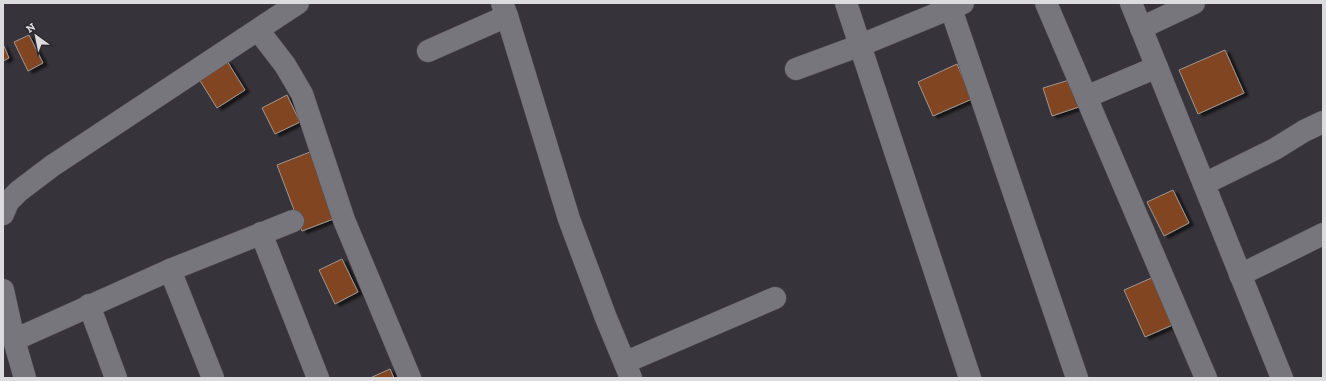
<svg xmlns="http://www.w3.org/2000/svg" width="1326" height="381" font-family="'Zilla Slab',serif">
<defs>
<filter id="shadow"><feDropShadow dx="4.5" dy="2.5" stdDeviation="1" flood-color="#0009"/></filter>
</defs>
<rect width="100%" height="100%" fill="#36343a"/>
<!-- building -->
<g fill="#814520" stroke="#9e9793" filter="url(#shadow)">
<polygon points="29,35 43,63 28,71 14,42"/>
<polygon points="3,44 9,58 3,61"/>
<polygon points="1225,50 1244,93 1198,114 1179,70"/>
<polygon points="227,61 245,90 217,108 199,79"/>
<polygon points="957,64 972,99 933,116 918,82"/>
<polygon points="1076,78 1085,105 1052,116 1043,88"/>
<polygon points="287,95 300,122 275,134 262,108"/>
<polygon points="310,152 336,218 302,231 277,165"/>
<polygon points="1173,190 1189,223 1164,236 1147,202"/>
<polygon points="342,259 358,292 335,304 319,270"/>
<polygon points="1156,276 1177,323 1145,337 1124,290"/>
<polygon points="390,369 394,378 370,378"/>
</g>
<g fill="none" stroke-linecap="round" stroke-linejoin="round">
<defs>
<g id="minor">
<polyline points="502,3 507,16 569,219 606,318 631,378"/>
<polyline points="846,3 970,378"/>
<polyline points="949,3 1077,378"/>
<polyline points="1046,3 1206,378"/>
<polyline points="1131,3 1282,378"/>
<polyline points="1141,28 1194,3"/>
<polyline points="258,30 285,65 302,94 344,220 410,378"/>
<polyline points="428,51 507,16"/>
<polyline points="796,69 861,45 963,3"/>
<polyline points="1086,97 1157,67"/>
<polyline points="1204,184 1275,149 1304,131 1323,122"/>
<polyline points="3,214 8,202 19,191 52,166 298,3"/>
<polyline points="261,233 318,378"/>
<polyline points="170,270 213,378"/>
<polyline points="1240,275 1323,234"/>
<polyline points="3,290 14,340 25,378"/>
<polyline points="89,305 116,378"/>
<polyline points="14,340 170,270 293,221"/>
<polyline points="626,362 775,298"/>
</g>
</defs>
<!-- minor casing -->
<use href="#minor" stroke="#535156" stroke-width="23"/>
<!-- minor -->
<use href="#minor" stroke="#78767d" stroke-width="22"/>
</g>
<!-- border -->
<rect width="1326" height="381" fill="none" stroke="#dcdbde" stroke-width="8"/>
<!-- north arrow -->
<g transform="translate(36 36) rotate(327)" stroke="#2c2a30" stroke-width="3" paint-order="stroke">
<path d="M0-3L7 15L0 10L-7 15Z" fill="#dcdbde"/>
<text y="-6" font-size="11" font-weight="bold" text-anchor="middle" fill="#dcdbde">N</text>
</g>
</svg>
